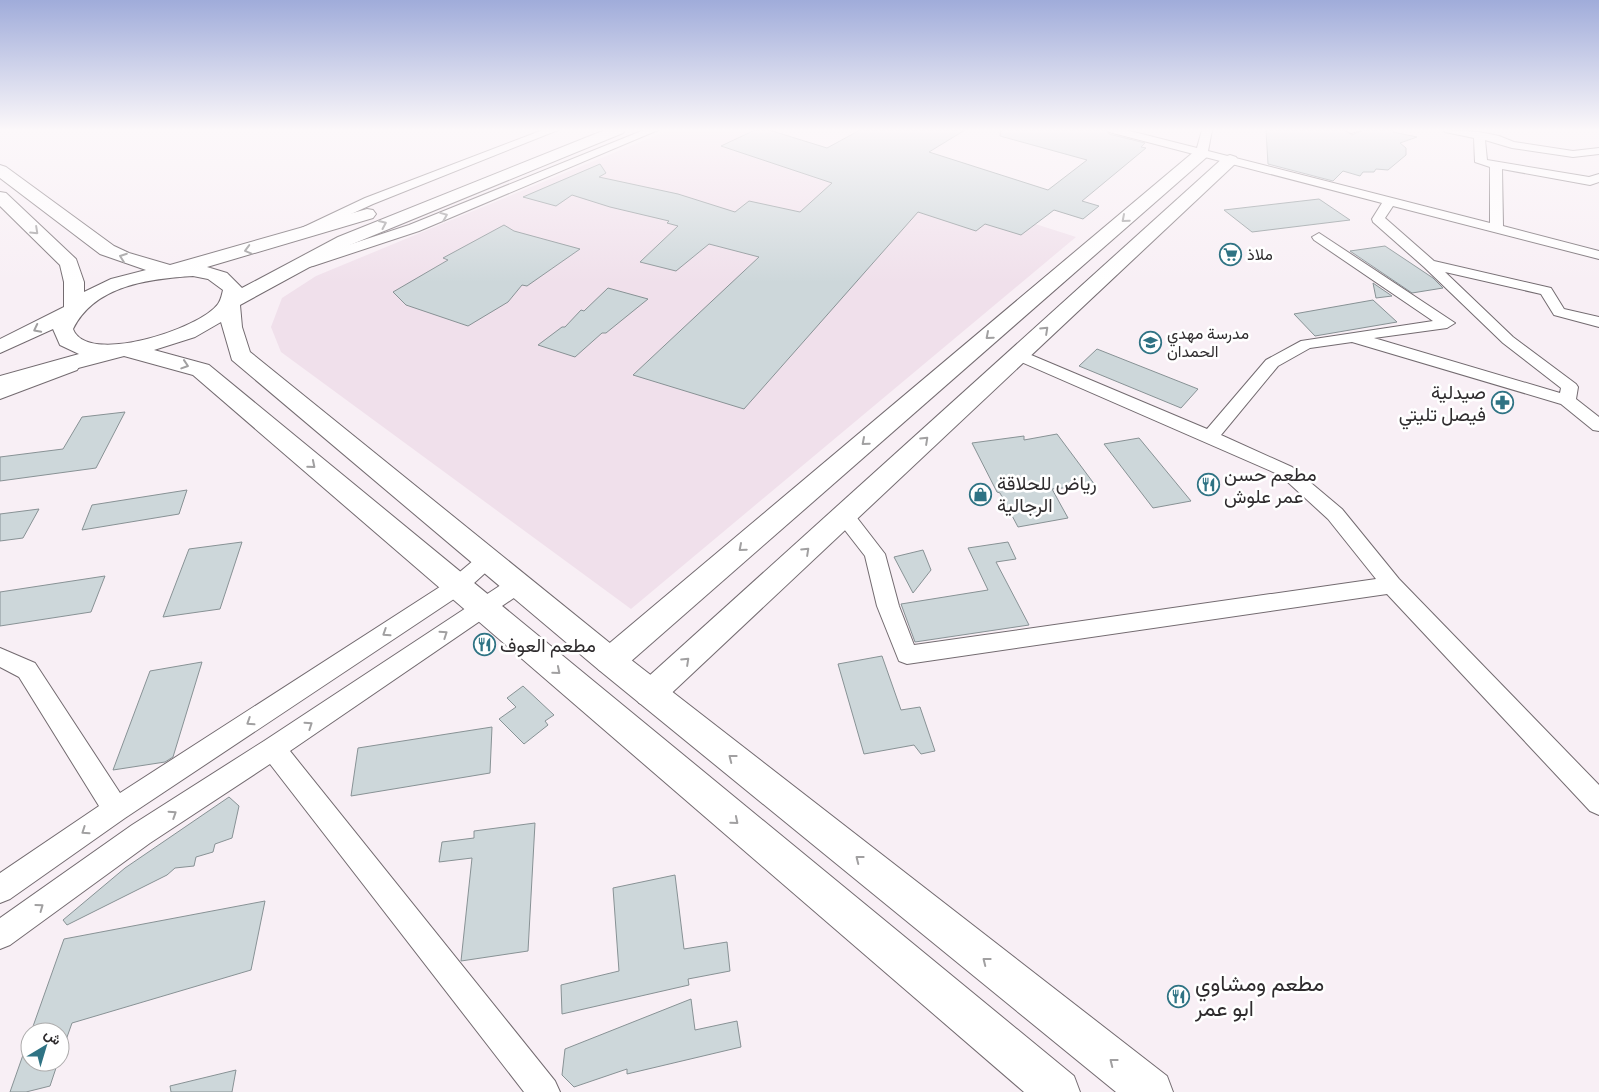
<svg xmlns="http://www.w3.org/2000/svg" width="1599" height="1092" font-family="'Zilla Slab',Vazirmatn,serif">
<rect width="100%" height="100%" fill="#f8eff5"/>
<!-- built -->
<polygon fill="#f0e0eb" points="669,130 742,130 1076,237 631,609 281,352 271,327 282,298 316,276"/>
<!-- building -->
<g fill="#cdd7da" stroke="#889295">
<polygon points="755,130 769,130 827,148 860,130 965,130 929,152 1048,190 1087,160 1000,136 1001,130 1106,130 1109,134 1145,143 1141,147 1146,148 1082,201 1099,206 1083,219 1054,210 1021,235 985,224 976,231 918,212 744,409 633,375 759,257 709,244 676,271 640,262 678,226 667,223 669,221 610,207 572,195 556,206 523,197 600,164 606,173 599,177 678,194 735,212 749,201 800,212 832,183 721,146"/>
<polygon points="1266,130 1344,130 1352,135 1363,130 1394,130 1393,132 1417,137 1400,143 1406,148 1406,155 1388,170 1376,169 1374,172 1363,172 1360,176 1343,171 1333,181 1268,164"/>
<polygon points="1319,199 1350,220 1252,232 1224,210"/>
<polygon points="504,225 514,231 580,249 527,286 522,285 508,302 468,326 406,305 393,292 448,260 443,258"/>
<polygon points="1385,246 1433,278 1443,288 1412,293 1350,251"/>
<polygon points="1373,283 1392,296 1376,298"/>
<polygon points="608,288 648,299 606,333 602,333 575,357 538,345 562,327 565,327 581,310 584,311"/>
<polygon points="1373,300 1397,322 1315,336 1294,314"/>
<polygon points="1097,349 1198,389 1181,408 1079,366"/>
<polygon points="125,412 96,468 0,481 0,457 63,449 82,417"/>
<polygon points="1057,434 1095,485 1052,489 1068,518 1018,527 1000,493 997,492 972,443 1024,436 1024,440"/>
<polygon points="1139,438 1191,501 1153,508 1104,444"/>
<polygon points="187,490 179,514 82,530 92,505"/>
<polygon points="39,509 23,538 0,541 0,514"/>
<polygon points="242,542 220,609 163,617 189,549"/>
<polygon points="1008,542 1016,559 996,562 1029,625 915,642 901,604 988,590 968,548"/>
<polygon points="923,550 931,570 913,593 894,557"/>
<polygon points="105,576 91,612 0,626 0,592"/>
<polygon points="882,656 901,710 920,707 935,751 921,754 914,745 864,754 838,664"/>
<polygon points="202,662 173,757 165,762 113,770 150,671"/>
<polygon points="523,686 554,715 545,721 548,725 524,744 499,719 516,707 507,698"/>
<polygon points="492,727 490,773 351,796 358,748"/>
<polygon points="229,797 239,806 232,838 215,844 213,852 196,857 194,866 175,868 167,875 67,925 63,920 125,868"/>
<polygon points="535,823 528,951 461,961 472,858 439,862 442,842 474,838 474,831"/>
<polygon points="675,875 684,949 727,942 730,971 688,979 689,985 562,1014 561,985 619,971 613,888"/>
<polygon points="265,901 251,970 72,1023 60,1057 60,1032 31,1032 64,939"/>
<polygon points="691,999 695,1030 737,1021 741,1047 627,1074 627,1069 574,1087 562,1075 565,1049"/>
<polygon points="30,1035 30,1062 58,1062 50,1086 26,1092 10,1092"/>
<polygon points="236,1070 232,1092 171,1092 170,1086"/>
</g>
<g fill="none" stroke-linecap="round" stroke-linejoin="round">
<defs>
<g id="minor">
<polygon points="543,130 558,130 373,204 303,236 298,237 291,233 365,198"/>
<polygon points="644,130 658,130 419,231 313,266 308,267 301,263 303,260 409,225"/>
<polygon points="1108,130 1126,130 1197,148 1202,130 1212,130 1208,151 1490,223 1490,167 1475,162 1474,138 1445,132 1444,130 1479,132 1499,136 1514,142 1573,151 1599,148 1599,154 1573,157 1512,148 1485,140 1487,160 1589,177 1599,174 1599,182 1590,185 1502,169 1503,226 1599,251 1599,259 1393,206 1385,218 1434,261 1551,288 1564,309 1599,317 1599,327 1554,315 1541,294 1445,272 1513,337 1576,384 1578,387 1576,399 1599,417 1599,431 1593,430 1561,404 1352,342 1310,348 1278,366 1221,435 1292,467 1342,509 1399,579 1599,785 1599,815 1590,811 1387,594 907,664 899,661 877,606 865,556 837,520 834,515 837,510 844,508 851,510 885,554 899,606 914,645 1376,579 1328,519 1280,475 1012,358 1010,355 1012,352 1024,352 1207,429 1266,360 1301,341 1433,321 1314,240 1312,237 1319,233 1455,323 1447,328 1374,338 1560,393 1561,388 1503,343 1424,267 1373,222 1372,219 1382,203 1109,132"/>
<polygon points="1346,130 1361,130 1351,133"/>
<polygon points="71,362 79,367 77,370 0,399 0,388"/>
<polygon points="487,553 494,555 497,560 494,565 463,593 125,818 10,899 0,903 0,873 99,806 19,677 0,667 0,648 35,663 120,793 449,581 480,555"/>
<polygon points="517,577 524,579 527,585 524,591 290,751 555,1081 560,1092 524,1092 270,764 150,843 10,945 0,949 0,918 132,825 264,741 510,579"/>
</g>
<g id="secondary">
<polygon points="1202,148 1210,153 1208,156 621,670 610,674 599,670 595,661 599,652 1196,150"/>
<polygon points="1230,155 1236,157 1238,160 1236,163 661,703 650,707 639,703 634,694 639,685 1224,157"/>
</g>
<path id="primary" d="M605,130H625L623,133L350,245L240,305L242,327L250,352L621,652L1167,1076L1173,1092H1116L599,670L232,360L221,322L195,337L154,350L209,365L1074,1076L1080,1092H1024L193,375L124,356L40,378L0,391V376L79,354L60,345L53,329L0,353V339L64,307V282L60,265L0,206V192L6,193L76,259L84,282V292L111,279L146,270L100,254L0,178V165L6,167L114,246L129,253L170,265L367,209L373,210L376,214L373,218L207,267L227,273L242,288L338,237ZM193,276L208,279L223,290C222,294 221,300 218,304C200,329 87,366 73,329C95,285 149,279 193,276Z"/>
</defs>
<!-- minor casing -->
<use href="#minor" stroke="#736b70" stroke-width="2"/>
<!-- secondary casing -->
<use href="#secondary" stroke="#736b70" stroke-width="2"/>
<!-- primary casing -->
<use href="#primary" stroke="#736b70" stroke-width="2"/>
<!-- minor -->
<use href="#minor" fill="#fff" fill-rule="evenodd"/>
<!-- secondary -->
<use href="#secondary" fill="#fff" fill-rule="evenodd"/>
<!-- primary -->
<use href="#primary" fill="#fff" fill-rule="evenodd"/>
</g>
<!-- one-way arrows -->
<defs><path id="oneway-chevron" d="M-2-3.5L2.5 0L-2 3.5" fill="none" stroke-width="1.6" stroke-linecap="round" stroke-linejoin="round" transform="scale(1.25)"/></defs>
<g stroke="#a1a0a1">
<use href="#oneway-chevron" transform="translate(444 216) rotate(-22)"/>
<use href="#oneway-chevron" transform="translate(1125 219) rotate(139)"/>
<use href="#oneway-chevron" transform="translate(383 224) rotate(-24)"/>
<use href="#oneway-chevron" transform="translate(35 231) rotate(43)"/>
<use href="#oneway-chevron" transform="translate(248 250) rotate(165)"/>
<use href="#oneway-chevron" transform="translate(123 257) rotate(-160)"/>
<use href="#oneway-chevron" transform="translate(37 329) rotate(153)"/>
<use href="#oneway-chevron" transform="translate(1045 330) rotate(-43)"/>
<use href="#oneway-chevron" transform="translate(989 336) rotate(139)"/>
<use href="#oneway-chevron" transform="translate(185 365) rotate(18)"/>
<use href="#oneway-chevron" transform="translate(925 440) rotate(-43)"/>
<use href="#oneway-chevron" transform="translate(865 442) rotate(139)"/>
<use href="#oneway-chevron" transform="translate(312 465) rotate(40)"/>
<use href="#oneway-chevron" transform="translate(742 548) rotate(139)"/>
<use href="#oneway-chevron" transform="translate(806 551) rotate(-43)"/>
<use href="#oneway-chevron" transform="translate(386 633) rotate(147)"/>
<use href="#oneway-chevron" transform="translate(444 634) rotate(-34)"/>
<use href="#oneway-chevron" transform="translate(686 661) rotate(-43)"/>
<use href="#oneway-chevron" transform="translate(557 671) rotate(40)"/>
<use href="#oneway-chevron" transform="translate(250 722) rotate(147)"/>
<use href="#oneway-chevron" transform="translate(309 725) rotate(-34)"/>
<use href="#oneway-chevron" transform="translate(732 758) rotate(-142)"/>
<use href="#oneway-chevron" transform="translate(173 814) rotate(-33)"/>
<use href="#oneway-chevron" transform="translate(735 821) rotate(40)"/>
<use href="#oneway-chevron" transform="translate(85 831) rotate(146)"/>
<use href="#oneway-chevron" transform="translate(859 859) rotate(-142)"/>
<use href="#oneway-chevron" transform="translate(40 907) rotate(-36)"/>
<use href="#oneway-chevron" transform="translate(986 961) rotate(-142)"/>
<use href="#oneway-chevron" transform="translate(1113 1062) rotate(-142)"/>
</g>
<!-- sky -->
<linearGradient id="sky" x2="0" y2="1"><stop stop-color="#a0acda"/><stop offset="0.46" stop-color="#fcf8fa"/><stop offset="1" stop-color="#fcf8fa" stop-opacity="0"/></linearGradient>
<rect width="1599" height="283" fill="url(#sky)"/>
<!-- icons -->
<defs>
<symbol id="supermarket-ring" viewBox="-11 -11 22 22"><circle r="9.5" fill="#fff" stroke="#2f7384" stroke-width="1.5"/><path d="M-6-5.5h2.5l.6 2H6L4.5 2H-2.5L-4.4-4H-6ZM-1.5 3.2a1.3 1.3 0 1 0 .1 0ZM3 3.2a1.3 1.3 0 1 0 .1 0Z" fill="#2f7384"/></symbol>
<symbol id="school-ring" viewBox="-11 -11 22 22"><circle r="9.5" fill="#fff" stroke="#2f7384" stroke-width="1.5"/><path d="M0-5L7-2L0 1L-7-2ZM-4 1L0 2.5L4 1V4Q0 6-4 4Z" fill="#2f7384"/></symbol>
<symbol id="pharmacy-ring" viewBox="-11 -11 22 22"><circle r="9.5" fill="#fff" stroke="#2f7384" stroke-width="1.5"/><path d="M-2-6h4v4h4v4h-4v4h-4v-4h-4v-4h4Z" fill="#2f7384"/></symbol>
<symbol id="restaurant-ring" viewBox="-11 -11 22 22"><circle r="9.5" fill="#fff" stroke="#2f7384" stroke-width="1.5"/><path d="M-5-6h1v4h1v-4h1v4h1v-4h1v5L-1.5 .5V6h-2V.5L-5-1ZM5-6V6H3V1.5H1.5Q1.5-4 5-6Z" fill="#2f7384"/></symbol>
<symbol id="shop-ring" viewBox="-11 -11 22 22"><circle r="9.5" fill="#fff" stroke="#2f7384" stroke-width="1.5"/><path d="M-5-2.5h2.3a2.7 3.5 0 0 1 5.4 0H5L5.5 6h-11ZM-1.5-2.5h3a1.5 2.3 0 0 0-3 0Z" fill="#2f7384"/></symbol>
</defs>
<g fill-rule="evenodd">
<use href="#supermarket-ring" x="1218" y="242" width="25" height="25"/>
<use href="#school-ring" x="1138" y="330" width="25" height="25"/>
<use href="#pharmacy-ring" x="1490" y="390" width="25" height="25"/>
<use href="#restaurant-ring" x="1196" y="472" width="25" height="25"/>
<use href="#shop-ring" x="968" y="482" width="25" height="25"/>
<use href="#restaurant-ring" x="472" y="632" width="25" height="25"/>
<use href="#restaurant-ring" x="1166" y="984" width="25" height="25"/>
</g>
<g text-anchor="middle" stroke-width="5" stroke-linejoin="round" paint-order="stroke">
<!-- far-poi labels -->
<g font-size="16" fill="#2f2c2e" stroke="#fff" text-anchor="start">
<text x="1247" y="260">ملاذ</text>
<text x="1167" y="339">مدرسة مهدي<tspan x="1167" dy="18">الحمدان</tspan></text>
</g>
<!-- poi labels -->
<g font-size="19" fill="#2f2c2e" stroke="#fff" text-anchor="start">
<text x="1486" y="399" text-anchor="end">صيدلية<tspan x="1486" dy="22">فيصل تليتي</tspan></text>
<text x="1224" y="481">مطعم حسن<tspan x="1224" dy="22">عمر علوش</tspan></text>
<text x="997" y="490">رياض للحلاقة<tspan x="997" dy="22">الرجالية</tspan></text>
<text x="500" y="652">مطعم العوف</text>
</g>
<!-- near-poi labels -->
<g font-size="22" fill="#2f2c2e" stroke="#fff" text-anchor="start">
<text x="1195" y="991">مطعم ومشاوي<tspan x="1195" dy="25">ابو عمر</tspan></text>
</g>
</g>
<!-- north arrow -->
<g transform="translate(45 1047) rotate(38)"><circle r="24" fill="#ffffff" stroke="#acabab"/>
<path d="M0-4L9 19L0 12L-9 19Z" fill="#2f7384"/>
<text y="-8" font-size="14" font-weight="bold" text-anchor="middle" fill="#2f2c2e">ش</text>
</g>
</svg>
